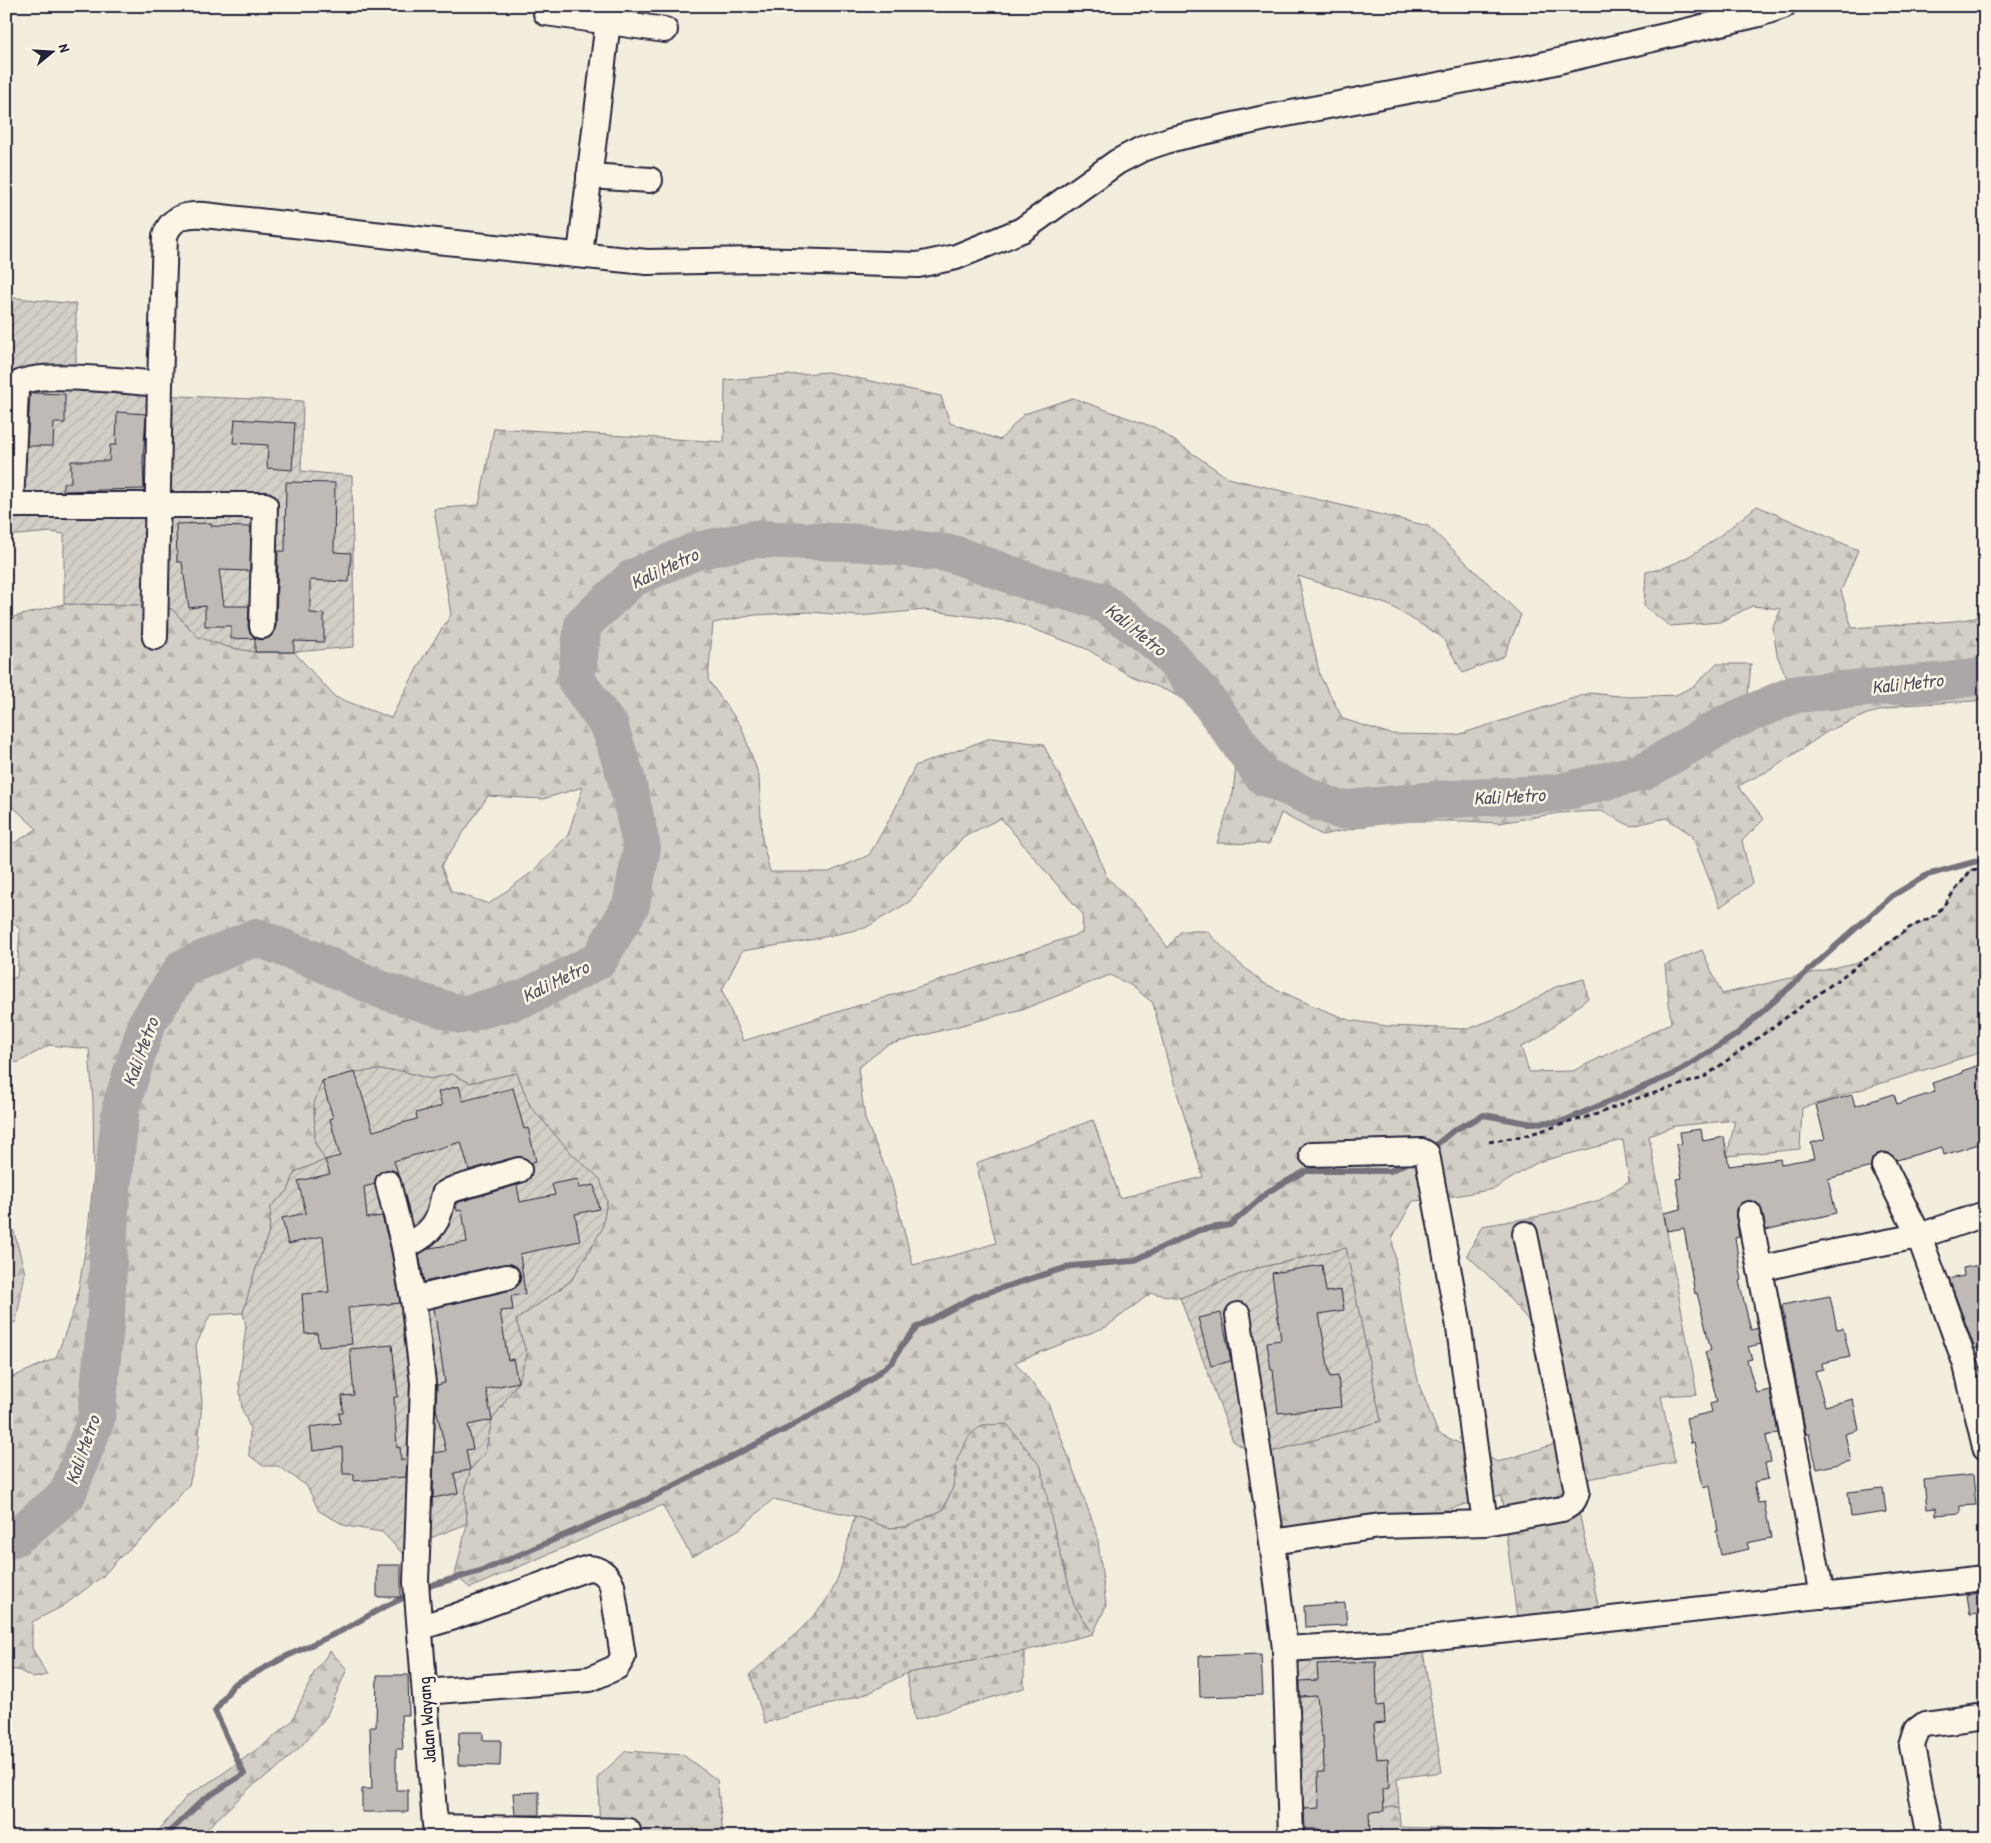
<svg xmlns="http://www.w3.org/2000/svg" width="1991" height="1843" font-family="'Patrick Hand',sans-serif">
<defs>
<pattern id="forest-firs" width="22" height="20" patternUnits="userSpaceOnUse" patternTransform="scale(1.25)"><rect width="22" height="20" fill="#d4cfc6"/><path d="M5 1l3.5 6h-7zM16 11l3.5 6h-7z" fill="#b6b1ab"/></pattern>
<pattern id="cemetery-stones" width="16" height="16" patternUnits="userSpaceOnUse" patternTransform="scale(1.25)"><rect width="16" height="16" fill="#d4cfc6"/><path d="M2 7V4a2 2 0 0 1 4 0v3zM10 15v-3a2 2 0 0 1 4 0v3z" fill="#b6b1ab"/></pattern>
<pattern id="garden-furrows" width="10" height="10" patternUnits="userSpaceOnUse" patternTransform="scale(1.25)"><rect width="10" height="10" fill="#d4cfc6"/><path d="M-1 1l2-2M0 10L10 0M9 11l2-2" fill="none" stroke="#b6b1ab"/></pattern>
</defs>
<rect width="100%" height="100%" fill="#f3edde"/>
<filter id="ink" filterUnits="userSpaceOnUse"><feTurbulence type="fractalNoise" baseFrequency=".02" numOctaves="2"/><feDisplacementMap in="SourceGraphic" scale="10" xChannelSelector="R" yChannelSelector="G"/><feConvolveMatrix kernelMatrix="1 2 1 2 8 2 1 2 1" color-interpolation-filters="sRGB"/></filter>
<g filter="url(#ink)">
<!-- forest -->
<g fill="url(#forest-firs)" stroke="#7b7880" fill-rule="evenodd">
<path d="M828,372L941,396L950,423L1000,440L1024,414L1073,398L1156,428L1228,478L1428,526L1521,615L1504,656L1463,673L1442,637L1389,605L1298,576L1320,676L1343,719L1391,734L1457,735L1590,693L1629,697L1676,695L1694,686L1716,664H1751L1746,715L1794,694L1777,655L1773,627L1781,609L1752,606L1720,622L1670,626L1644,606L1646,572C1689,565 1724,532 1757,506L1858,550L1841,591L1852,628L1955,621L1985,616V698L1974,701L1903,705L1867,714L1828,731L1772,769L1738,786L1764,819L1742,841L1752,884L1720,907L1692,835L1666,818L1631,826L1601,811L1559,813L1499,823L1465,821H1390L1322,835L1281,813L1269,844L1217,843L1233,793L1237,757L1220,720L1170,692L1127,674L1087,649L1014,622L925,610L858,616L810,612L755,615L713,623L708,680L741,726L759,776L762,839L770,872H829L869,855L893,813L915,766L991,738L1043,744L1093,841L1106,876L1146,917L1168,948L1181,931H1207L1233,958L1263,983L1311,1005L1349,1020L1387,1026L1468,1029L1515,1011L1555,987L1584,979L1588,998L1536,1040L1521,1047L1529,1072L1573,1071L1671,1023L1665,965L1702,950L1722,994L1863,961L1909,928L1936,915L1971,870L1985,868V1051L1802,1108L1800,1149L1727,1156L1735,1120L1675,1126L1649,1136L1697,1394L1661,1396L1675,1462L1573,1482L1602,1625L1519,1634L1501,1495L1437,1512L1263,1535L1257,1456L1381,1421L1346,1248L1254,1269L1180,1298L1151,1293L1106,1327L1015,1362L1048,1403L1097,1533L1106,1606L1093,1634L1074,1605L1052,1521L958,1457L953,1487L943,1510L906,1527L889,1528L855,1516L773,1499L741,1528L692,1557L662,1505L470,1588L455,1575L467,1524L465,1492L470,1470L485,1453L492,1420L518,1382L527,1355L516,1320L571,1281L602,1229L607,1201L599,1179L571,1153L530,1106L517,1073L470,1083L452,1074L430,1079L402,1071L355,1072L314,1104L315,1143L325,1160L295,1172L288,1191L271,1206L269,1232L255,1271L243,1313L210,1315L196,1345L202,1402L198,1448L189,1485L147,1534L120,1557L103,1576L63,1606L32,1622V1648L47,1675L33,1678L18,1670H6V1380L56,1358L76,1303L87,1240L94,1173L93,1101L89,1049L49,1045L19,1062L6,1063V980L17,977L20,929L6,917V848L37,829L10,804L6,796V619L64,604L139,605L172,609L198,637L228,647L255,652H294L335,697L391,718L421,661L451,615L434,509L479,505L494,428L724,442L725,380ZM583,787L568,835L532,872L489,904L451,891L441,866L488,796L543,799ZM1001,818L1046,872L1083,914L1082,933L938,981L743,1041L722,990L742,951L805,941L865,928L909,902L963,837ZM1110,975L1132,986L1153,1003L1168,1063L1203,1177L1120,1198L1093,1120L976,1163L996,1243L963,1253L913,1265L891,1181L865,1119L858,1068L887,1045L1026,1008ZM1623,1140L1629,1181L1600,1200L1546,1215L1482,1226L1467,1255L1497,1284L1530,1322L1565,1441L1498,1462L1438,1433L1419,1385L1403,1311L1392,1238L1413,1201L1443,1198L1494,1189L1538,1162Z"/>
<polygon points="6,1202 25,1273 16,1322 6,1325"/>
<polygon points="330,1651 347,1669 326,1717 301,1746 274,1771 252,1786 198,1837 150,1837 160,1829 187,1796 218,1777 270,1740 292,1721 314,1673"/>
<polygon points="1024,1651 1024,1688 915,1720 906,1673"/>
<polygon points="626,1751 683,1755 717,1780 723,1835 719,1837 600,1837 598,1777"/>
<polygon points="1399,1807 1400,1827 1517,1831 1516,1837 1285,1837 1283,1811"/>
</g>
<!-- cemetery -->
<path fill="url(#cemetery-stones)" stroke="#7b7880" d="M1007,1424L1041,1467L1052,1521L1074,1605L1093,1634L1024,1651L907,1673L869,1693L765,1723L750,1674C774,1654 819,1617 833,1589C844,1566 847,1541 855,1516L889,1528L906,1527L943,1510L953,1487L958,1457L969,1436L982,1425Z"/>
<!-- garden -->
<g fill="url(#garden-furrows)" stroke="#7b7880">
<polygon points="6,297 76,304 76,364 111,371 156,395 303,401 301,471 352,476 354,647 294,652 255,652 228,647 198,637 172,609 139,605 64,604 64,534 51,532 6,536"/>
<polygon points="379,1070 402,1071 430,1079 452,1074 470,1083 517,1073 530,1106 571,1153 600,1179 607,1201 602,1229 571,1281 516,1320 527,1355 518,1382 492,1420 485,1453 470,1470 465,1492 467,1524 433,1537 402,1553 382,1532 346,1526 319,1511 307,1486 278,1466 263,1466 249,1455 250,1428 242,1409 239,1384 246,1326 243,1313 255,1271 269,1232 271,1206 288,1191 295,1172 325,1160 315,1143 314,1104 322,1081 355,1072"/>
<polygon points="1346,1248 1381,1421 1257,1456 1233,1441 1180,1298 1254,1269"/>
<polygon points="1421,1638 1442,1772 1397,1778 1399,1807 1283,1811 1276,1654"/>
</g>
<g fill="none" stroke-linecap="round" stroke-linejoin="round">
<!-- stream -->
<g stroke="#75727b" stroke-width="6">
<polyline points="1430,1150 1454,1130 1484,1115 1527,1123 1561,1122 1676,1073 1736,1035 1892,896 1927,875 1985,859"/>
<polyline points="422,1589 435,1584 484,1570 648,1499 786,1429 848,1394 871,1379 893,1361 901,1347 917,1327 976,1296 1071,1266 1133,1261 1199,1230 1230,1225 1269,1191 1306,1171 1390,1171 1412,1160"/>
<polyline points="164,1837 204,1799 244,1774 215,1711 233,1685 285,1657 343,1630 382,1608 413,1593"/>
</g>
<!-- river -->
<polyline stroke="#aca7a6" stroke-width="38" points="6,1540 16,1537 67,1495 96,1420 106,1316 110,1209 121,1107 147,1023 183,968 256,937 322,963 382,990 462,1015 525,998 599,960 631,905 642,848 626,777 610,728 576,680 583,624 633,578 696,551 754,539 866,543 953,554 1034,583 1101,601 1164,649 1210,703 1263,776 1339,810 1436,800 1557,793 1643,772 1725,724 1795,694 1949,681 1985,675"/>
</g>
<!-- building -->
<g fill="#bfbab6" stroke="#22223b">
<polygon points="34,393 65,394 65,423 54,423 53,446 27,446 30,394"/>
<polygon points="117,412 146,414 143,461 144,489 63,491 63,483 71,483 71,461 109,461 110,445 116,445"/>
<polygon points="235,419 295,423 292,470 267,468 268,445 233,443"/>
<polygon points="286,482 335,483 334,552 351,553 349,582 310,580 310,613 324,614 324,642 294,641 294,652 255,652 255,638 231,639 231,626 205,626 205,606 189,608 182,562 177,562 176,524 211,523 211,526 251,527 250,571 219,570 224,606 249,606 248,626 250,633 255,638 261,640 268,638 273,634 276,626 278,551 285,551"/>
<polygon points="1985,1063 1985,1142 1944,1155 1942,1147 1897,1160 1891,1154 1885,1152 1878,1154 1872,1159 1871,1167 1828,1179 1836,1213 1766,1230 1762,1211 1759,1205 1753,1201 1746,1201 1740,1204 1736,1209 1736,1217 1739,1237 1735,1238 1742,1280 1739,1281 1751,1330 1758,1328 1761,1344 1748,1347 1752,1359 1747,1360 1756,1393 1770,1390 1778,1433 1766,1436 1771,1462 1765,1463 1768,1479 1754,1482 1758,1503 1764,1502 1771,1538 1747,1543 1749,1549 1721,1555 1716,1531 1718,1531 1710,1486 1703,1488 1694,1442 1691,1443 1686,1418 1712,1412 1710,1404 1717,1402 1705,1352 1711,1350 1697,1293 1695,1294 1684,1228 1667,1231 1664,1213 1681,1209 1676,1179 1682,1178 1676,1145 1682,1144 1680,1132 1701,1129 1703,1141 1724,1137 1729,1166 1780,1159 1781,1164 1815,1158 1811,1143 1825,1139 1816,1105 1852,1095 1855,1106 1894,1094 1897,1104 1935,1092 1932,1083 1963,1073 1962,1071"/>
<polygon points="355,1072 373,1131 417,1119 416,1113 442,1106 438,1092 459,1086 463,1101 513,1088 524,1129 528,1128 536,1161 530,1163 523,1157 516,1157 469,1170 461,1142 394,1161 398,1173 392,1170 385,1170 379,1173 375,1179 375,1184 364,1187 367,1218 382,1216 391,1250 400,1303 348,1308 352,1344 319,1347 317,1333 305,1334 302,1294 329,1292 323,1236 288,1244 282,1218 306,1213 298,1181 330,1174 325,1160 340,1156 330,1119 333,1118 322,1081"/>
<polygon points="578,1179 579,1188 594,1185 599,1209 575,1214 580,1241 520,1254 525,1294 511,1296 513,1310 500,1311 508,1360 513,1359 518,1382 486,1389 492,1420 468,1425 473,1449 466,1450 470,1470 454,1473 458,1493 433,1498 434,1453 446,1451 436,1408 437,1385 445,1383 434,1308 511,1290 516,1287 520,1281 520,1274 517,1267 511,1264 504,1264 424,1282 419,1254 430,1248 467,1242 462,1210 457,1211 456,1203 517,1185 520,1202 555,1195 552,1184"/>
<polygon points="1985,1264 1985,1346 1975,1349 1949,1279 1964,1276 1963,1268"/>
<polygon points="1322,1265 1326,1292 1341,1290 1344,1310 1319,1314 1330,1377 1338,1376 1341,1407 1278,1413 1273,1370 1271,1370 1267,1342 1281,1340 1272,1273"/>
<polygon points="1830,1296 1837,1329 1843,1328 1850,1357 1822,1363 1823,1369 1815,1371 1825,1406 1853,1399 1859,1430 1845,1434 1851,1461 1817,1469 1809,1434 1806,1434 1805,1429 1782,1305"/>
<polygon points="1221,1313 1231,1361 1211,1366 1198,1318"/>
<polygon points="392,1345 398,1397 394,1397 397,1448 400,1447 401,1461 407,1459 406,1477 354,1481 354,1474 343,1474 342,1447 313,1451 310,1427 340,1423 339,1413 343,1413 342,1396 354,1395 350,1349"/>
<polygon points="1973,1475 1976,1505 1960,1506 1960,1513 1936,1515 1936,1508 1927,1509 1924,1480"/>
<polygon points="1883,1488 1886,1512 1851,1517 1848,1492"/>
<rect x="377" y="1565" width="24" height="32"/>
<polygon points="1985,1592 1985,1612 1970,1614 1967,1595"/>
<polygon points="1345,1603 1347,1625 1305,1627 1304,1606"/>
<polygon points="1261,1654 1263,1695 1200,1697 1199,1656"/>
<polygon points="1376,1662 1377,1706 1384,1705 1385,1723 1374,1724 1377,1759 1388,1758 1389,1788 1383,1789 1384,1811 1369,1812 1370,1837 1320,1837 1319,1829 1305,1829 1304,1809 1319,1808 1318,1772 1324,1772 1323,1736 1321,1736 1317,1696 1300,1697 1300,1681 1318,1680 1317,1664"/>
<polygon points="377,1675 408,1675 409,1715 401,1715 403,1749 396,1749 396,1790 408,1790 408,1812 362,1812 362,1789 372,1789 370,1727 376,1727"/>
<polygon points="459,1732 483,1732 483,1740 501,1740 500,1766 458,1765"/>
<polygon points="539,1792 539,1815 515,1815 513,1793"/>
</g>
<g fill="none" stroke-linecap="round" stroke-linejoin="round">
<defs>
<g id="street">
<polyline points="546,13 665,30"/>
<polyline points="589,176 650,180"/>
<polyline points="580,255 608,21"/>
<polyline points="6,505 265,505 262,626"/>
<path d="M11,505L16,390L18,384C37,370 133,382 160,384"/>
<path d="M155,637L160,384L165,236C171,217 186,214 204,215L436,241L647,262L758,260L918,265L956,257L1022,230L1117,162L1142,149L1172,139L1265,118L1533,67L1759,14L1783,6"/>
<polyline points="1884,1166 1919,1236 1966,1365 1985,1447"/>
<polyline points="388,1183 404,1247 413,1299 423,1383 416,1582 436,1837"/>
<polyline points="1749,1214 1787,1407 1822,1596"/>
<path d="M404,1247C418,1240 434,1231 439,1214C441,1208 442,1201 444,1194L451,1190L519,1170"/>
<polyline points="1760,1269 1834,1252 1919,1236 1985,1214"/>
<polyline points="413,1299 507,1277"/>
<polyline points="1238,1315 1272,1542 1285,1649 1291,1837"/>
<path d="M1485,1523L1562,1509C1571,1505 1575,1501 1577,1491L1525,1234"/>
<polyline points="1272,1542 1380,1526 1485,1523 1458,1321 1427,1154 1422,1151 1312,1154"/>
<path d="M421,1627L451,1618L588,1568C601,1569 606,1573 612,1585L623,1657L617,1667L590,1679L425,1692"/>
<polyline points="1285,1649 1390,1643 1985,1578"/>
<polyline points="436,1827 628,1831"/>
<polyline points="1930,1837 1912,1746 1917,1730 1925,1724 1985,1716"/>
</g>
</defs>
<!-- street casing -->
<use href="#street" stroke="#22223b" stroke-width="28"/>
<!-- path -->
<polyline stroke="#22223b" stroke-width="3" stroke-dasharray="5 4" stroke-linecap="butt" points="1489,1142 1527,1135 1597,1114 1635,1099 1703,1078 1909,928 1936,915 1971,870 1985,868"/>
<!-- street -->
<use href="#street" stroke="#fcf5e5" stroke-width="24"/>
</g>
</g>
<g text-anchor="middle" stroke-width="5" stroke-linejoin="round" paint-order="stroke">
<!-- street labels -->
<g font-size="18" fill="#22223b" stroke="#fcf5e5">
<text transform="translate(427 1720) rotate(-94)" y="6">Jalan Wayang</text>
</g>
<!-- water labels -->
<g font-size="19" font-style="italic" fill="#525160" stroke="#fcf5e5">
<text transform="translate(664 568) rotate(-25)" y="7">Kali Metro</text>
<text transform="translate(1136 629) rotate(39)" y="7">Kali Metro</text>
<text transform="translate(1907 683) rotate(-6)" y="7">Kali Metro</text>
<text transform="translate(1509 796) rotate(-3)" y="7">Kali Metro</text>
<text transform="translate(555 981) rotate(-26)" y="7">Kali Metro</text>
<text transform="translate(140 1052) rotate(-70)" y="7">Kali Metro</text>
<text transform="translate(82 1450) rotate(-71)" y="7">Kali Metro</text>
</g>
</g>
<!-- margin -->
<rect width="1991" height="1843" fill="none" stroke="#fcf5e5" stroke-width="25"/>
<rect x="12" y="12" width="1966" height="1818" fill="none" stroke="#22223b" stroke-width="2" filter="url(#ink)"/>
<!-- north arrow -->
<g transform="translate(52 52) rotate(72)" stroke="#fcf5e5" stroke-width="4" paint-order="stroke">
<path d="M0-4L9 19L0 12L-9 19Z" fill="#22223b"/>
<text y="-8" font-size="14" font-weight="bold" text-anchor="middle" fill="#22223b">N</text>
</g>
</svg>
